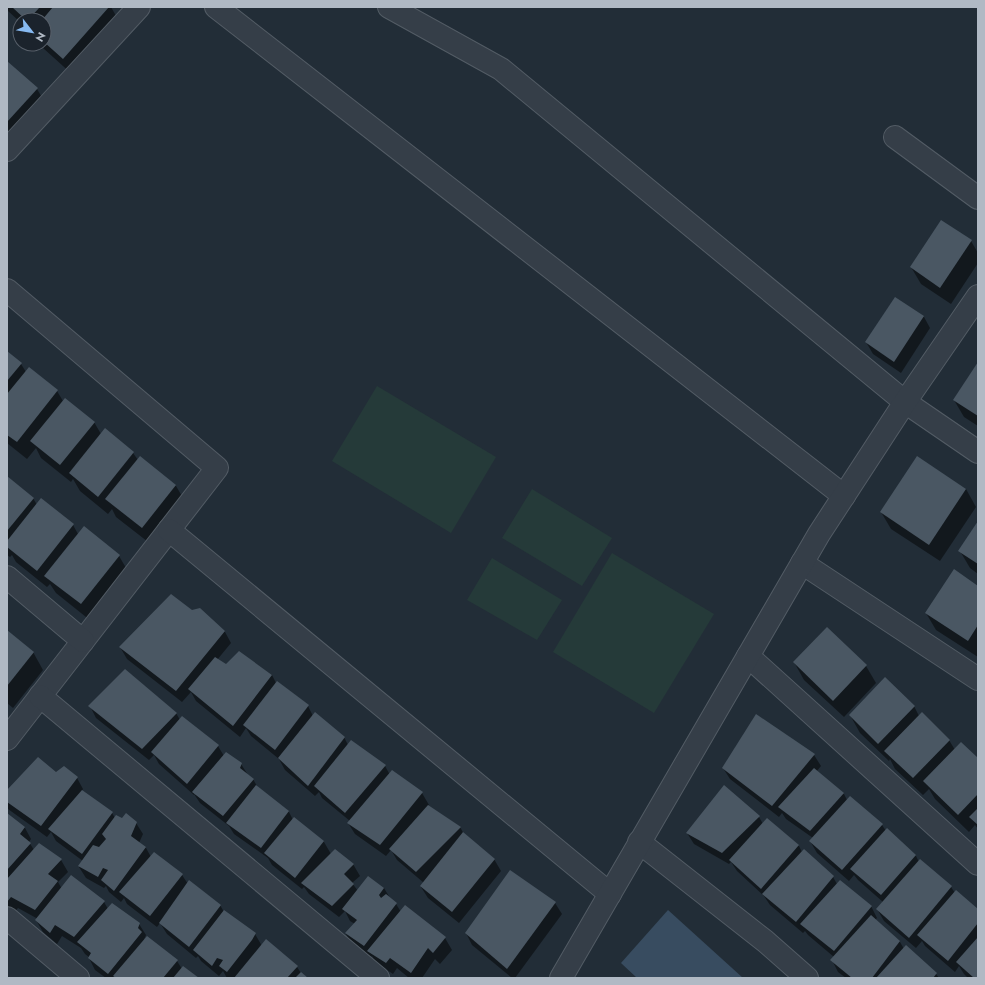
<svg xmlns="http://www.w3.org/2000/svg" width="985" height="985" font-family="Jost,sans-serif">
<rect width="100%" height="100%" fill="#222d37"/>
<!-- grass -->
<g fill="#253a39">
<polygon points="377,386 496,457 451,533 332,461"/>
<polygon points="532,489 612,538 582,586 502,538"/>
<polygon points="612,553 714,614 654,713 553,652"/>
<polygon points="492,558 562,600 537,640 467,600"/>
</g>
<!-- water -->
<polygon fill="#384c60" points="668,910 743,978 637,978 621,963"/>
<!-- shadow -->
<g fill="#0007">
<polygon points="7,7 111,7 120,23 73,75 43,48 40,44 44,44 44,20 20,20 20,22 7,10"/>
<polygon points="7,62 37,89 47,106 7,135"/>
<polygon points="971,241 978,253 978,263 951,304 921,284 911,267"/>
<polygon points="895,298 924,317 930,328 901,373 873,354 866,342"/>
<polygon points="7,353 21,364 26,372 29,368 57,391 63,401 94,422 101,434 133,453 138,460 140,457 176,486 186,503 152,545 116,517 112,509 108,514 80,491 73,479 71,482 41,458 36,448 27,459 7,443"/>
<polygon points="978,363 978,426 964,417 954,400"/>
<polygon points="7,475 10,480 33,498 37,505 73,525 78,534 119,556 129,573 91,621 56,593 50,584 47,587 16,562 12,555 10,557 7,555"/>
<polygon points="966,489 976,507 940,561 891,529 881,512"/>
<polygon points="978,523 978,574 970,568 960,551"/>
<polygon points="978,587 978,657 936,630 926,613"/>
<polygon points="199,609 225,632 231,643 217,660 226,665 239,652 272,675 276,683 308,706 313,716 344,737 348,745 385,766 390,775 393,772 422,793 429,805 428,806 460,827 465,836 494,859 501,871 459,923 428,898 421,887 424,883 397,860 391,850 386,856 355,834 348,823 350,821 322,798 319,792 315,796 285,770 279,759 251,736 246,728 240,737 196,701 191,692 182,702 127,659 120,647"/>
<polygon points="827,629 866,666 876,683 844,717 804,680 794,662"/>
<polygon points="7,631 33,652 43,670 13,708 7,703"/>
<polygon points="90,706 176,713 180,720 218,746 224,756 241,764 248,775 253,779 258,788 289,812 293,820 294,819 324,842 331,854 353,864 360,876 352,883 358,891 384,888 390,898 396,904 401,912 405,906 445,938 452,950 440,964 435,959 422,978 409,978 397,968 393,974 375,962 372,956 371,957 353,945 346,934 355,924 350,921 345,911 339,917 309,894 304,887 302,889 272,865 268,858 234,834 229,826 200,803 194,794 194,795 159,764 154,755 149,760 96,718"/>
<polygon points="914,706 919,716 949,740 955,750 978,759 978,829 975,825 969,832 935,799 929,789 923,795 895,769 890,759 889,761 860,733 850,715"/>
<polygon points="814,755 821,766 816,772 844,794 847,800 882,825 886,831 887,830 916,856 919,862 920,860 951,887 955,893 978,910 978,978 968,978 964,974 959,966 955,972 925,946 922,941 916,948 884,921 877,909 883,902 858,880 854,875 849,881 817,853 810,841 813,838 786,819 782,813 779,817 730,779 723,768"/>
<polygon points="56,773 77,778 83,789 82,791 112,813 115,818 136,823 143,834 139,843 146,848 151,857 182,875 188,884 220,905 224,912 255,934 262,946 297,967 301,973 307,978 227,978 223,971 219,976 201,961 198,956 196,958 167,934 160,923 157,927 127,904 124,898 121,902 109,892 106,886 104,888 86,878 79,867 83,861 56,841 51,832 47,837 8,809 7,806 7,792"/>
<polygon points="7,814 25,828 31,839 29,842 34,850 39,844 61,860 68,872 58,882 62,889 71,877 104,902 108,909 139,924 146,935 143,942 177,961 182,969 197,978 106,978 95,970 89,958 89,957 85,954 81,948 62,936 57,944 43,932 36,920 38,919 18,908 12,915 7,912"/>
<polygon points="759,817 763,824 767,819 799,846 802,852 833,877 837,884 871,906 877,918 875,920 900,942 904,949 936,974 939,978 846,978 838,972 832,960 834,957 808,935 805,931 803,933 770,905 764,896 737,871 731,862 729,864 694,844 687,833"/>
<polygon points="555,903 562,914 515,978 512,978 472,945 466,933"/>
</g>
<!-- building -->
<g fill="#4a5763">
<polygon points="12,7 40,7 28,20 26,20"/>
<polygon points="53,7 109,7 63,59 44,42 44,20 42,20"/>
<polygon points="7,61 38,88 7,122"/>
<polygon points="941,220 972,240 940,288 910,267"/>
<polygon points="895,297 924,316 894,362 865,342"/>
<polygon points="7,351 22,363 7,381"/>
<polygon points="978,362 978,416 953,400"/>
<polygon points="29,367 58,390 17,442 7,435 7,394"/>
<polygon points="65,398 95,422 60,465 30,441"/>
<polygon points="105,428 134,452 98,497 69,473"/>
<polygon points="140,456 176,485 142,528 105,499"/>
<polygon points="917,456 966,489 929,545 880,512"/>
<polygon points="7,476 34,498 7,531"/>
<polygon points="41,498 74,524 37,571 7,547 7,541"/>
<polygon points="978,521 978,564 958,551"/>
<polygon points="84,526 120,555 81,604 44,576"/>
<polygon points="954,569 978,586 978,625 968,641 925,613"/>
<polygon points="171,594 192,610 200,608 225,631 176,691 119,647"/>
<polygon points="827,627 867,665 833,701 793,662"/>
<polygon points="7,630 34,652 7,686"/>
<polygon points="239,651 272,675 233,726 188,689 215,657 226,664"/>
<polygon points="125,669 177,713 142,749 88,706"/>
<polygon points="885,677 915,706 878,744 849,715"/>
<polygon points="277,681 309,705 275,750 243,725"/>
<polygon points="315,712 345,737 308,786 278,758"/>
<polygon points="922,712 950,740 913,778 884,751"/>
<polygon points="756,714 815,754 772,806 722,768"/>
<polygon points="182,716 219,745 187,784 151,752"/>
<polygon points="351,740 386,765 345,813 314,786"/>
<polygon points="961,742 978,758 978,794 958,815 923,781"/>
<polygon points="226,752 242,763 240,768 254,779 223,816 192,792"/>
<polygon points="38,757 56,772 64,766 78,777 41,826 7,802 7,790"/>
<polygon points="814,768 844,793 810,831 778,807"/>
<polygon points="392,770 423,792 380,845 347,823"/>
<polygon points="256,785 289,811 261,848 226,823"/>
<polygon points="724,785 760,816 722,853 686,833"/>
<polygon points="82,790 113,812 82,854 48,829"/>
<polygon points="850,796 883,824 842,870 809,841"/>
<polygon points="428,805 461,827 416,872 389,849"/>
<polygon points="978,808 978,825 969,817"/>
<polygon points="7,813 25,827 20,834 31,843 7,870"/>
<polygon points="126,813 137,822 131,836 146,847 114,891 101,880 108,870 103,868 98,877 78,866 93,845 99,847 106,839 102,834 116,815 122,818"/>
<polygon points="294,817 324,841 295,878 264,853"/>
<polygon points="767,818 799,845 761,889 729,860"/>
<polygon points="887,828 916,855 881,895 850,869"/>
<polygon points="463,832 495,859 452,912 420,886"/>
<polygon points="39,843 62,859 48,874 58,881 35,910 11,897 7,902 7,879"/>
<polygon points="335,849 354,864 344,874 354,884 332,906 301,883"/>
<polygon points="804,849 834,876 796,922 762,894"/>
<polygon points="154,852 183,874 150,916 119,892"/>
<polygon points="920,859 952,886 909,938 876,909"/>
<polygon points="510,870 556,902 507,969 465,933"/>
<polygon points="71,875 105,901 74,937 55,925 50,933 35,920"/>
<polygon points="368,876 384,888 379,895 381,898 386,894 397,903 364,946 345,933 357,920 342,909"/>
<polygon points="189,880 221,905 189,947 159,923"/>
<polygon points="840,880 872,906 834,951 800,924"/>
<polygon points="956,890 978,909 978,923 948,961 917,935"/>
<polygon points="112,903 140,923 138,928 142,932 108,974 88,958 91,953 77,942"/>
<polygon points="405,905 446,937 433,953 428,948 411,973 390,958 386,963 367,951"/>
<polygon points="224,910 256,933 252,940 227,972 219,966 223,960 217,958 212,966 193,950"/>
<polygon points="871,915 900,941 872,978 852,978 830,960"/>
<polygon points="147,936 178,960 163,978 116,978 113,976"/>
<polygon points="978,937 978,978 974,978 956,962"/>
<polygon points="266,939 298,966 287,978 234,978"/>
<polygon points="906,945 937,973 933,978 876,978"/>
<polygon points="183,966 199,978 173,978"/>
<polygon points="301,972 308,978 295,978"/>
</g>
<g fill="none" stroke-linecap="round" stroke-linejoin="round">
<defs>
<g id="street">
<polyline points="216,7 844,496"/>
<polyline points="389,7 501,69 905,402 978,452"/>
<polyline points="895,137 978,198"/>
<polyline points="7,150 139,7"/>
<polyline points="7,290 217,468 7,739"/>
<polyline points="169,530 610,894"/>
<polyline points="802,563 978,679"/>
<polyline points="7,577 83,641"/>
<polyline points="748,656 978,864"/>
<polyline points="40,696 378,978"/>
<polyline points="639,842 765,941 807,978"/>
<polyline points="7,918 78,978"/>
<polyline points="561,978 819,534 905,402 978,296"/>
</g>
</defs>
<!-- street casing -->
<use href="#street" stroke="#535c65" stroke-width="24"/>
<!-- street -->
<use href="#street" stroke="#353e48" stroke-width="22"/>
</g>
<!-- border -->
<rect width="985" height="985" fill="none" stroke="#b0b9c4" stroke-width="16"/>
<!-- north arrow -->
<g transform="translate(32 32) rotate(121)"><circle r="19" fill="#1b232c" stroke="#575f69"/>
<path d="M0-3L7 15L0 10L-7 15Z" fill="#87baf1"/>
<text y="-6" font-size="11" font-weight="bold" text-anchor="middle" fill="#b0b9c4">N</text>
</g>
</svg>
